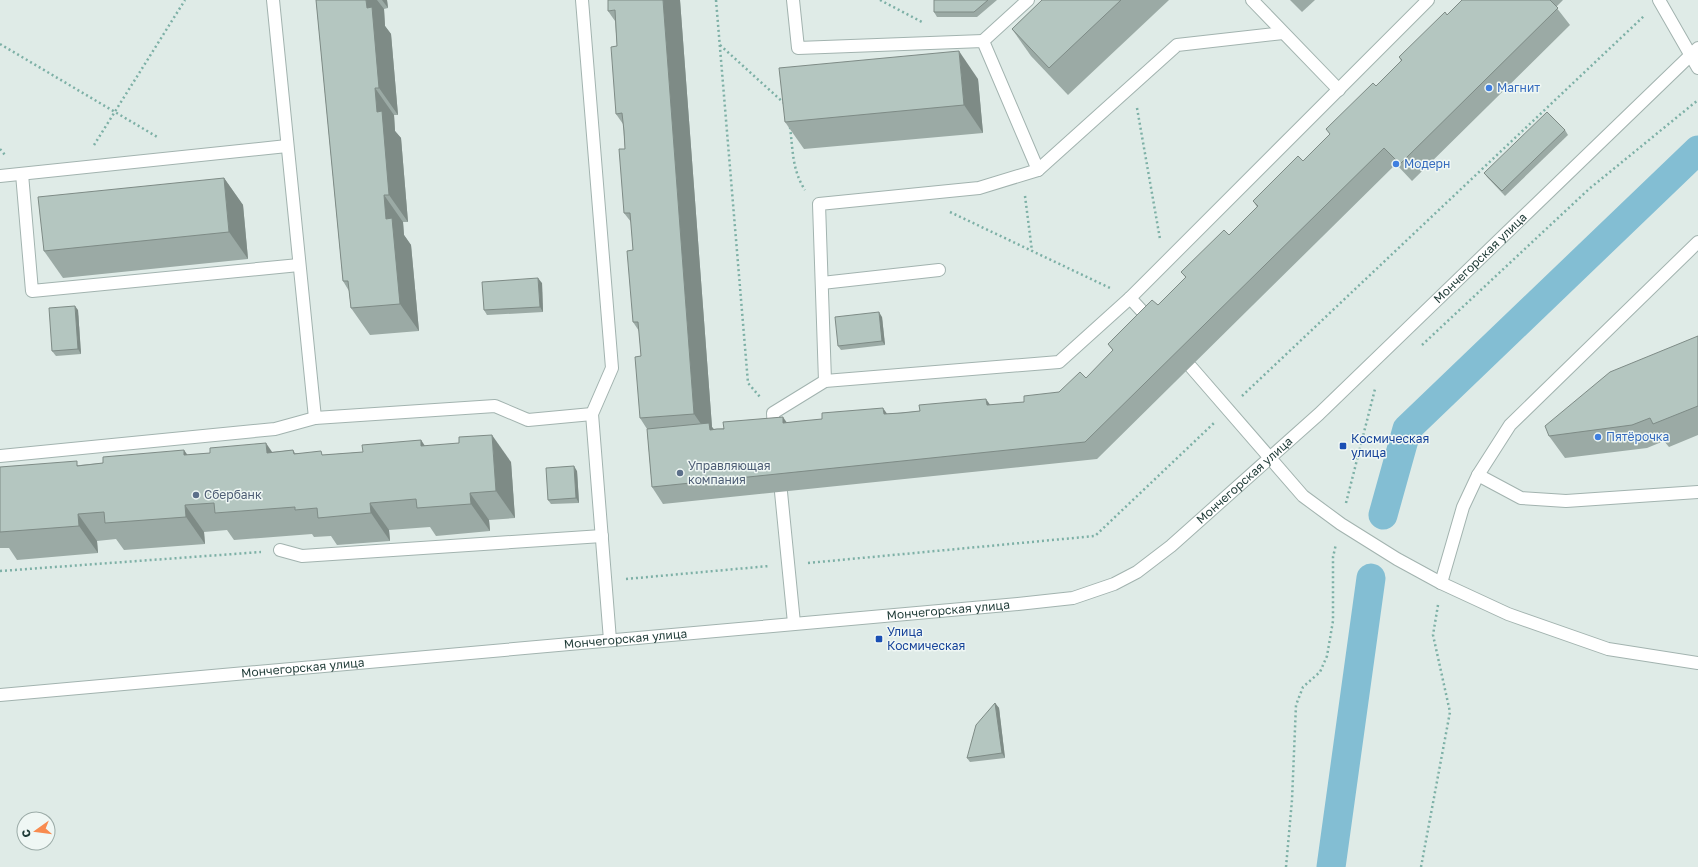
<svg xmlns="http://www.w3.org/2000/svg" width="1698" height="867" font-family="'Golos Text',sans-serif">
<rect width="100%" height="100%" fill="#dfebe7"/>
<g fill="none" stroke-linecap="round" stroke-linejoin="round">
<!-- canal -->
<g stroke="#83bed3" stroke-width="29">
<polyline points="1383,515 1407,429 1698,150"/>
<polyline points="1331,867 1371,578"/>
</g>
<defs>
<g id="minor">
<polyline points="273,0 315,418"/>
<polyline points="582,0 612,368 592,414 610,640"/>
<polyline points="793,0 798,48 983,41 1038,170"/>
<polyline points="1252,0 1339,90"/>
<polyline points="1659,0 1698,68"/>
<polyline points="983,41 1028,0"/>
<polyline points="22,174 32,291 299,265"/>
<polyline points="0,176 287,146"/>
<polyline points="822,283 939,270"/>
<polyline points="1130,298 1152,322"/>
<polyline points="1191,367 1303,496 1341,524 1397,559 1441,583 1508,614 1608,649 1698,663"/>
<polyline points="825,381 819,204 979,188 1038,170 1177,45 1283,33"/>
<polyline points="774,433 773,413 825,381 1059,362 1130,298 1428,0"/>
<polyline points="0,456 275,429 315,418 495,406 528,420 592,414"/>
<polyline points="1478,475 1521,498 1566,501 1698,492"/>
<polyline points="781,492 794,623"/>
<polyline points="280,550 302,556 602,536"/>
<polyline points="1441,583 1463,507 1478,475 1510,425 1698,242"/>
<path id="s1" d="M0,695L1018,604L1073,598L1114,584L1137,572L1171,546L1319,414L1698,48"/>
</g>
</defs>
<!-- minor casing -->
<use href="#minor" stroke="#a2b3af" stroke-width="14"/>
<!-- path -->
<g stroke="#7db0a6" stroke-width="2.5" stroke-dasharray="2 3" stroke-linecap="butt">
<polyline points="716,0 748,383 760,397"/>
<polyline points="880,0 922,22"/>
<polyline points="0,44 159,138"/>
<polyline points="720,45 785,104"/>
<polyline points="1137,108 1160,239"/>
<path d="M790,127C793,150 792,170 805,190"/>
<polyline points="94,145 185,0"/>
<polyline points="0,149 5,155"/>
<polyline points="1025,196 1032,251"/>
<polyline points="950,212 1110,288"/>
<polyline points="1422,345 1589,189 1698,100"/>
<polyline points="1242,396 1644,16"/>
<polyline points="1346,503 1375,389"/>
<polyline points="808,563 1095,536 1214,423"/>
<polyline points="0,571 261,552"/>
<polyline points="626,579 769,566"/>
<polyline points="1286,867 1292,800 1296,705 1303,687 1320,672 1327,656 1333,621 1333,557 1336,544"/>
<polyline points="1421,867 1450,712 1433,635 1438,605"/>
</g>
<!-- minor -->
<use href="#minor" stroke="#fff" stroke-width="12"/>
</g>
<!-- wall -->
<g fill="#9baaa5">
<polygon points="316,0 387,0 388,8 384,9 385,26 391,34 398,115 394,115 395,131 401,138 408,222 403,222 404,235 411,245 419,331 370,335 351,308 349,291 343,281"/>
<polygon points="680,0 712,427 714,429 1024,402 1059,392 1086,378 1113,351 1108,344 1158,305 1186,278 1181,272 1229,235 1257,207 1253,201 1303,161 1330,134 1326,129 1376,86 1401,61 1399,57 1447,15 1462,0 1563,0 1556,7 1570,25 1412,181 1396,164 1097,459 663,504 652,487 647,429 640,418 641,356 639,331 633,322 633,250 631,222 624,213 625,149 623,124 616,114 617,46 615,21 608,11"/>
<polygon points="934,0 997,0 977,17 937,17 934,12"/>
<polygon points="1042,0 1169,0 1068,95 1031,56 1012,29"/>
<polygon points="1290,0 1315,0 1302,12"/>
<polygon points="978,79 983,133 804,149 785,122"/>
<polygon points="1565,130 1568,135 1505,196 1487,177 1484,173"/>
<polygon points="224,178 243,205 248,259 63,278 44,251"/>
<polygon points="542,283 543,312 487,315 484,310"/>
<polygon points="78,310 81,354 56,356 52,351"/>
<polygon points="882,317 885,345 841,350 838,346"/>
<polygon points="1698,336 1698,435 1669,447 1664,441 1647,448 1565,458 1549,436"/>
<polygon points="421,440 424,446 511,462 515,518 489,520 490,531 436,536 430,527 389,530 390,541 337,545 331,536 314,537 312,534 234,540 227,530 204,532 205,544 124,550 116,539 97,541 98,553 17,560 9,548 0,548 0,467 80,465 210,453 272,452 293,450 295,453 324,455 363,452"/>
<polygon points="577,471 579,503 551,504 548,500"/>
<polygon points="995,703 999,708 1005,758 970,762 967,758"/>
</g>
<!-- shaded-wall -->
<g fill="#7e8b86">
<polygon points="366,0 377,0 384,9 385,26 391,34 398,115 379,88"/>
<polygon points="382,0 387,0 388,8"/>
<polygon points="663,0 680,0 712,427 721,440 713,441 694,414"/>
<polygon points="959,51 978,79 983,133 964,105"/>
<polygon points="375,88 394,115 395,131 401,138 408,222 389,195 377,112"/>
<polygon points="224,178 243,205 248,259 229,232"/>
<polygon points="384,195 403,222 404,235 411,245 419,331 400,304 386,219"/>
<polygon points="538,278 542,283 543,312 540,307"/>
<polygon points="75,306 78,310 81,354 78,349"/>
<polygon points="879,312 882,317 885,345 882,341"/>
<polygon points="986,399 998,416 987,405"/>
<polygon points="883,408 895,425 884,414"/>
<polygon points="783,417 794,433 783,423"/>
<polygon points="492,435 511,462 515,518 496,491"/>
<polygon points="421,440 440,468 421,446"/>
<polygon points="266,443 285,471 267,453"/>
<polygon points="184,450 203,477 184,455"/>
<polygon points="574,466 577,471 579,503 576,498"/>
<polygon points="470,493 489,520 490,531 471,504"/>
<polygon points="370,503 389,530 390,541 371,513"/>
<polygon points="185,505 204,532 205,544 186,517"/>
<polygon points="78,514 97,541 98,553 79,526"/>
<polygon points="995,703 999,708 1005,758 1002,753"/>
</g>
<!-- building -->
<g fill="#b4c6c0" stroke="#7e8b86">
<polygon points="316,0 366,0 367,8 372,7 379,88 375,88 377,112 382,111 389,195 384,195 386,219 392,218 400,304 351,308 348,281 343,281"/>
<polygon points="608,0 663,0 694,414 640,418 635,357 641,356 638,322 633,322 627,251 633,250 630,213 624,213 619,149 625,149 624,131 622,113 616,114 611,47 617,46 615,10 608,11"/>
<polygon points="934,0 988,0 974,12 934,12"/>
<polygon points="1042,0 1121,0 1049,68 1012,29"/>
<polygon points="1462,0 1550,0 1558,8 1400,164 1384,148 1085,442 652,487 647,429 709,423 710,430 717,429 724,429 723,422 783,417 783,423 801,421 822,419 822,413 883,408 884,414 901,413 920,411 919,405 986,399 987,405 1024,402 1024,396 1059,392 1080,372 1086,378 1113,350 1108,344 1152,300 1158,305 1186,277 1181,272 1224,230 1229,235 1258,206 1253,201 1298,156 1303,161 1330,134 1326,129 1373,83 1376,86 1402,60 1399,57 1445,12 1447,15"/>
<polygon points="959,51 964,105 785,122 779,68"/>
<polygon points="1547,112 1565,130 1502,191 1484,173"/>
<polygon points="224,178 229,232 44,251 38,197"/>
<polygon points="538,278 540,307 484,310 482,282"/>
<polygon points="75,306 78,349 52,351 49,308"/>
<polygon points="879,312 882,341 838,346 835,317"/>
<polygon points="1698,336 1698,406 1653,424 1650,418 1632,425 1549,436 1545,426 1610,372"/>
<polygon points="492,435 496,491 470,493 471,504 417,508 416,499 370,503 371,513 318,518 317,508 295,510 295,507 215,513 214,503 185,505 186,517 105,523 104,512 78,514 79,526 0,532 0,467 77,461 77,466 103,463 103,457 184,450 184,455 210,453 210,448 266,443 267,453 293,450 294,454 321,451 322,455 363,452 362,445 421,440 421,446 459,443 459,437"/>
<polygon points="574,466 576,498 548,500 546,468"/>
<polygon points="995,703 1002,753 967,758 976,725"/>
</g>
<!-- markers -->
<g fill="#3f7fe0" stroke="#eff7f4" stroke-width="1.5">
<circle cx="1489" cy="88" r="4"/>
<circle cx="1396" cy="164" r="4"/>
<circle cx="1598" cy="437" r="4"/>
</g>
<g fill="#1a4fb4" stroke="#eff7f4" stroke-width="1.5">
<rect x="1339" y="442" width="8" height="8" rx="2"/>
<rect x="875" y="635" width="8" height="8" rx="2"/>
</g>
<g fill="#5c6f8a" stroke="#eff7f4" stroke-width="1.5">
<circle cx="680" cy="473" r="4"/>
<circle cx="196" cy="495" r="4"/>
</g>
<g text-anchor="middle" stroke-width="3" stroke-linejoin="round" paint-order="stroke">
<!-- shop labels -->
<g font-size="12" fill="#366cbe" stroke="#eff7f4" text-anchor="start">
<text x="1497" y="92">Магнит</text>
<text x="1404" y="168">Модерн</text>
<text x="1606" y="441">Пятёрочка</text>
</g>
<!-- street labels -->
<g font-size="12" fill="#1f3b37" stroke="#eff7f4">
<text dy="4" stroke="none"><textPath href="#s1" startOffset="1612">Мончегорская улица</textPath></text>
<text dy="4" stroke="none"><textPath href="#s1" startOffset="1288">Мончегорская улица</textPath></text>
<text dy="4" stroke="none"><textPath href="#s1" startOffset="952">Мончегорская улица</textPath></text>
<text dy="4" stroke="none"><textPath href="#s1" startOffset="628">Мончегорская улица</textPath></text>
<text dy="4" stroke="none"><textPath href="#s1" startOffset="304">Мончегорская улица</textPath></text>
</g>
<!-- transit labels -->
<g font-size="12" fill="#164399" stroke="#eff7f4" text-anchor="start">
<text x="1351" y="443">Космическая<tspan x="1351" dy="14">улица</tspan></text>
<text x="887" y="636">Улица<tspan x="887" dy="14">Космическая</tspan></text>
</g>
<!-- service labels -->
<g font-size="12" fill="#4e5e75" stroke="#eff7f4" text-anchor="start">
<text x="688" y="470">Управляющая<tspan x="688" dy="14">компания</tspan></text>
<text x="204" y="499">Сбербанк</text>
</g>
</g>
<!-- north arrow -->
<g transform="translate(36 831) rotate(256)"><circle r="19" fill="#eff7f4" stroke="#9caca8"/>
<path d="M0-3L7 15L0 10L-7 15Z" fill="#f88b4f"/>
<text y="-6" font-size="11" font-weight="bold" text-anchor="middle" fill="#1f3b37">С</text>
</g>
</svg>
